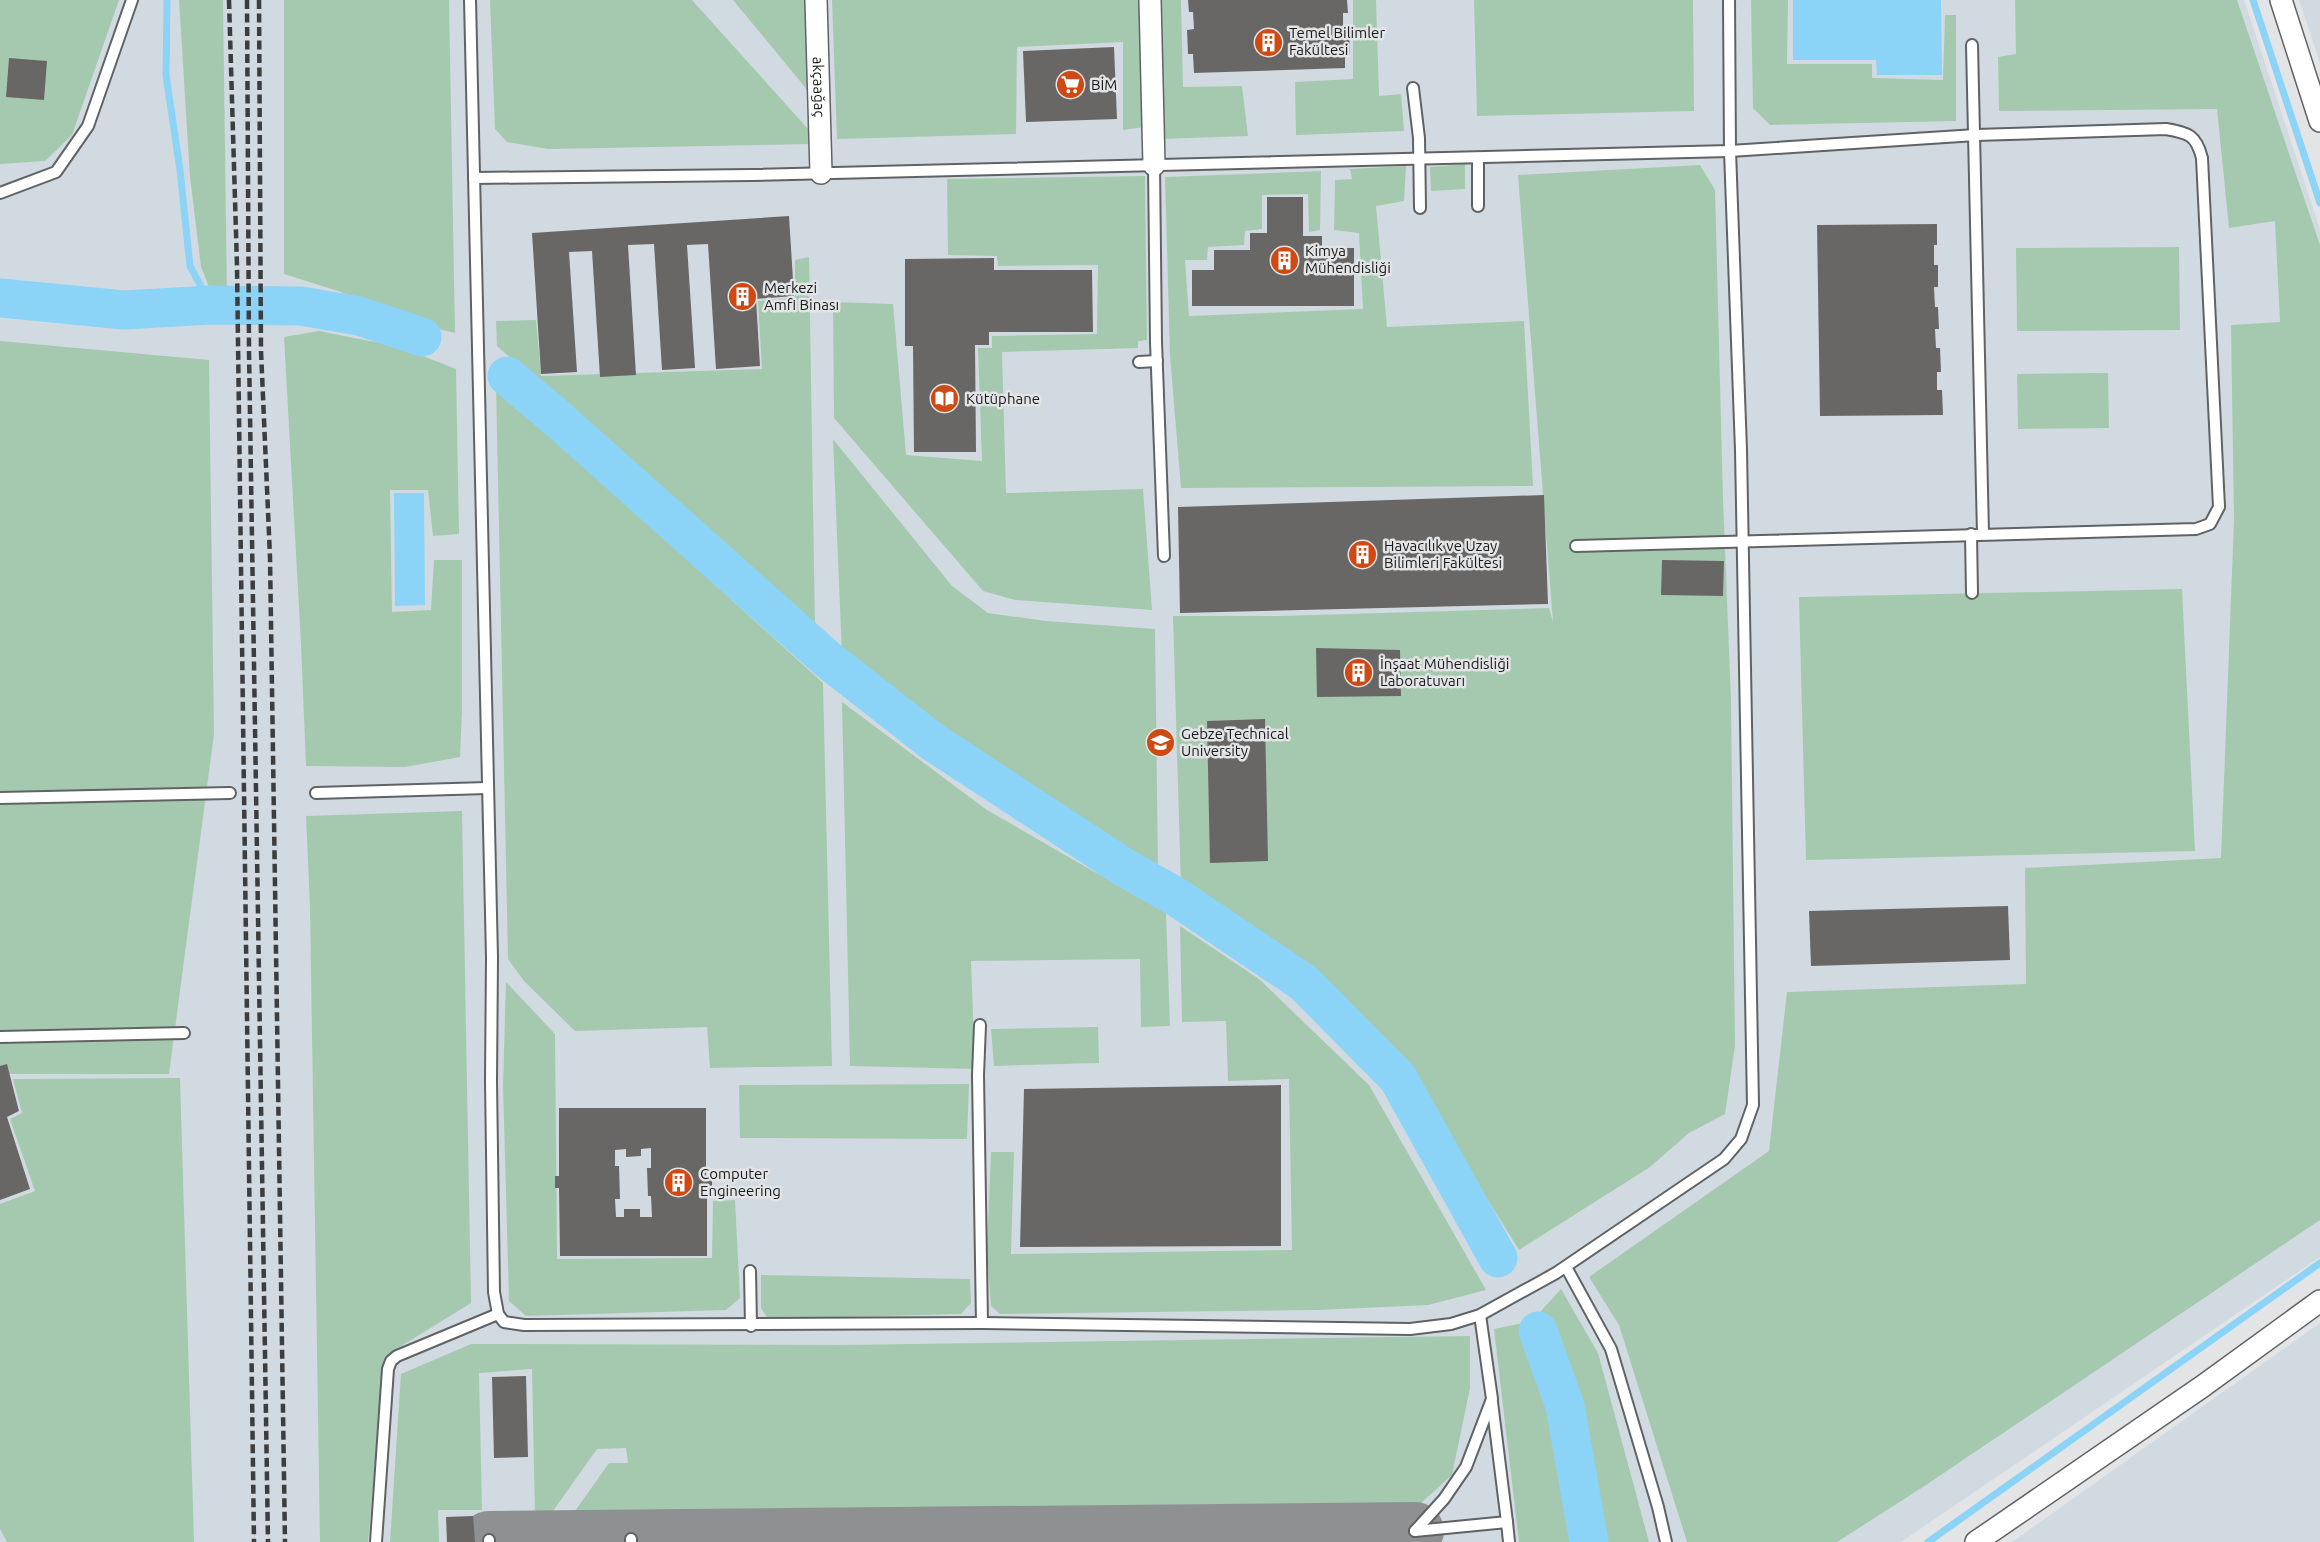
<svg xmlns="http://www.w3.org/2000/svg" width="2320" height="1542" font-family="Ubuntu,sans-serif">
<rect width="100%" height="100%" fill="#e2e4e6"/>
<!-- built -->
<g fill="#d2dae1">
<polygon points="0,0 2244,0 2320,229 2320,1257 1901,1542 0,1542"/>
<polygon points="2299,0 2320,0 2320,63"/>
<polygon points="2320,1323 2320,1542 2012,1542"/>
</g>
<!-- green -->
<g fill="#a4c9af">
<polygon points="0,0 119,0 72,135 45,161 0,164"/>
<polygon points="179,0 223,0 227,299 214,299 201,267 190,177"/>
<polygon points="284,0 449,0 455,333 431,327 338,291 284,274"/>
<polygon points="490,0 692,0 808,129 811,144 548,149 507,142 495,129"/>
<polygon points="733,0 806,0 809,92"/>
<polygon points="832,0 1140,0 1145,127 1123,130 1123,42 1017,47 1016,134 837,139"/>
<polygon points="1158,0 1181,0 1183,87 1242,86 1248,136 1160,139"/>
<polygon points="1353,0 1376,0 1379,96 1401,94 1404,131 1296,135 1295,82 1353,79"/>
<polygon points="1474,0 1693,0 1694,111 1477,116"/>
<polygon points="1751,0 1788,0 1787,64 1872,64 1872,78 1943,80 1945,15 1956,15 1956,121 1770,125 1753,108"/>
<polygon points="2015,0 2237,0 2320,245 2320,1220 1923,1487 1837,1542 1687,1542 1619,1325 1589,1277 1769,1151 1787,992 2026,984 2025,868 2221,858 2234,520 2231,325 2280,322 2275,221 2229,228 2217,109 1999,111 1998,57 2016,54"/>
<polygon points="1465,164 1465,189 1431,191 1430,167"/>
<polygon points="1700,165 1715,190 1723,499 1731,700 1735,1046 1725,1114 1689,1133 1650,1167 1519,1250 1404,1065 1299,968 1181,887 1173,616 1280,616 1549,608 1553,622 1518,175"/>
<polygon points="1406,166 1404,201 1376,206 1387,327 1524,321 1533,486 1181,488 1170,355 1165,177 1321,171 1320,230 1309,232 1308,194 1262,195 1262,229 1245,231 1244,245 1208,247 1207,260 1185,260 1189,316 1363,309 1359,233 1334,230 1335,180 1352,179 1350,169"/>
<polygon points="1145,176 1147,340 1138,341 1138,348 1002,352 1006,493 1143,489 1152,610 1015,600 983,591 834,418 833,302 893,304 906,455 982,461 978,348 992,348 992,336 1097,334 1098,265 998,266 997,256 948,255 947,179"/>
<polygon points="2179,247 2180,330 2017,331 2016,248"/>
<polygon points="809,257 815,627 497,346 496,321 536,320 541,376 762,369 758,301 795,298 795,260"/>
<polygon points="319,331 400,347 456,369 459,534 433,536 428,490 390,490 392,612 431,610 434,560 462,560 462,710 460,757 405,767 306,766 301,644 284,337"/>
<polygon points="0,341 209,360 214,734 169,1074 0,1074"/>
<polygon points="2108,373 2109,428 2018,429 2017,374"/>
<polygon points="496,386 823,683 832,1066 710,1068 707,1027 575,1031 524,981 508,959"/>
<polygon points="833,439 952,586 988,613 1046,621 1155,629 1158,870 941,733 842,655"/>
<polygon points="2182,589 2195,851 1806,860 1799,597"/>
<polygon points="842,702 987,810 1166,913 1170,1026 1141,1027 1140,959 971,961 975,1069 850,1066"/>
<polygon points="462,811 471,1303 385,1356 368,1542 320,1542 310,908 306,816"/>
<polygon points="1180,926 1259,979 1369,1085 1486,1290 1428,1305 1317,1310 1000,1314 991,1306 987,1251 991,1152 1014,1152 1011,1254 1292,1250 1289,1079 1228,1081 1226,1021 1182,1022"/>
<polygon points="506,982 555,1034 557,1259 712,1258 713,1201 735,1200 740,1298 726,1310 526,1316 509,1301 503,1085"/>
<polygon points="1098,1027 1099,1063 994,1066 991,1029"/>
<polygon points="180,1078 194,1542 7,1542 0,1529 0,1204 35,1191 10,1119 22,1113 13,1079"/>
<polygon points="969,1084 967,1139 740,1138 739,1085"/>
<polygon points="761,1275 970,1279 971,1303 961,1314 768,1319 761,1308"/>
<polygon points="1561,1289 1598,1353 1649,1542 1598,1542 1564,1358 1541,1311"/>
<polygon points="1523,1323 1554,1406 1578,1542 1519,1542 1494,1329"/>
<polygon points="1470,1336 1470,1388 1452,1475 1420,1504 570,1518 609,1463 628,1463 626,1448 597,1449 548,1518 535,1518 532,1369 479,1373 482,1510 438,1510 439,1542 390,1542 401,1374 471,1344 841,1345"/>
</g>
<!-- water -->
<g fill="#8cd3f8">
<polygon points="1793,0 1941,0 1942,75 1877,75 1876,60 1793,60"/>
<polygon points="394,493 424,493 425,605 395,606"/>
</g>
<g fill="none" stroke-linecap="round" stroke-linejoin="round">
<!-- stream -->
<g stroke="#8cd3f8" stroke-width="7">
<polyline points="167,0 166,75 180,170 190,266 211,305"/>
<polyline points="2253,0 2320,203"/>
<polyline points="1928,1542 2320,1263"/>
</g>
<!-- river -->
<g stroke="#8cd3f8" stroke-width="39">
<polyline points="0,298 124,310 211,305 301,306 359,316 422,337"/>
<polyline points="507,376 559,420 827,659 933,742 1125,868 1175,896 1304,983 1398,1078 1498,1258"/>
<polyline points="1538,1331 1565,1406 1589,1542"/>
</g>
<!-- taxiway -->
<polyline stroke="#8f9092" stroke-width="58" points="489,1540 1415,1531"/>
</g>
<!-- building -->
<g fill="#696766" fill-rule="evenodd">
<polygon points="1188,0 1347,0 1348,13 1343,13 1343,28 1349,28 1350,54 1345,55 1345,68 1194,73 1193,54 1188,54 1187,30 1194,29 1193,12 1189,12"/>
<polygon points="1114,47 1117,119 1026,122 1023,51"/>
<polygon points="9,58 47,61 44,100 6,97"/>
<polygon points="1267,197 1303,197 1303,236 1322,236 1322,248 1354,248 1354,306 1192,306 1192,270 1214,270 1214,250 1250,250 1250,233 1267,233"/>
<polygon points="789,216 794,296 756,299 760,366 716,369 708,244 687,245 695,368 662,370 654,244 628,245 636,375 600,377 592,251 569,252 577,372 541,374 532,233"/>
<polygon points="1937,224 1937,245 1934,245 1934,265 1938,265 1938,287 1934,287 1935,307 1938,307 1939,329 1935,329 1936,348 1940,348 1941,372 1937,372 1937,390 1942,390 1943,415 1820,416 1817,225"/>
<polygon points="994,258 994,270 1092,270 1093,332 989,332 989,345 975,345 976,452 914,452 913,346 905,346 905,259"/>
<polygon points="1544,495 1548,604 1180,613 1178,507"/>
<polygon points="1662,560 1724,561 1723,596 1661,595"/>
<polygon points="1316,648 1400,650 1401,696 1317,697"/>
<polygon points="1265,719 1268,861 1210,863 1207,721"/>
<polygon points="2008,906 2010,960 1811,966 1809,911"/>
<polygon points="7,1064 19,1111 7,1117 30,1189 0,1200 0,1066"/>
<polygon points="1281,1085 1281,1246 1020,1247 1024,1089"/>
<path d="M559,1108H706V1178L712,1177V1189H707V1256H560L559,1188H555V1176H559ZM651,1148V1168H647L648,1196H651L652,1217H640V1209H624V1217H616L615,1199H620L619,1166H615V1150L626,1149V1157L641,1156V1149Z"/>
<polygon points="526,1376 528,1457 494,1458 492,1377"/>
<polygon points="473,1516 475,1542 447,1542 446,1517"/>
</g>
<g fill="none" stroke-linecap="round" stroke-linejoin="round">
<defs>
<g id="lane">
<polyline points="470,0 492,957 491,1081 494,1292 498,1314 504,1322 524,1325 982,1323 1410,1329 1451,1324 1480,1315 1556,1273 1724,1159 1741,1139 1753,1105 1741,450 1730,151 1729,0"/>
<polyline points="1972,45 1983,534"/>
<polyline points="1413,88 1419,138 1420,208"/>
<polyline points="1154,165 1156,342 1164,556"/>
<path d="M474,178L752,175L1730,151L1976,135L2166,129C2189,133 2196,135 2202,158L2219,507L2210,524L2196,529L1576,546"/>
<polyline points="0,193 56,172 88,126 132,0"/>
<polyline points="1478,206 1478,158"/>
<polyline points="1139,362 1157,361"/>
<polyline points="1971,534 1972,593"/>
<polyline points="316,793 487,788"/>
<polyline points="0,798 230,793"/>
<polyline points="980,1025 978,1075 982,1323"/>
<polyline points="0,1037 184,1033"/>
<polyline points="1566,1267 1611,1349 1658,1507 1666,1542"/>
<polyline points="750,1271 751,1326"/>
<polyline points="1507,1522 1509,1542"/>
<polyline points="1415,1531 1444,1499 1466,1467 1492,1399 1480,1315"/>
<polyline points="1415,1531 1507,1522 1492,1402"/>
<polyline points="631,1539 631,1542"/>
<polyline points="489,1540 489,1542"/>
<polyline points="376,1542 388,1369 391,1361 397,1356 498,1314"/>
</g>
<g id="street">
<path id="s1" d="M816,0L821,173"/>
<polyline points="1150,0 1154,165"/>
<polyline points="2281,0 2320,121"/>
<polyline points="1976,1542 2203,1386 2320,1301"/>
</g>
</defs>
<!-- lane casing -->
<use href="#lane" stroke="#606264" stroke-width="14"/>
<!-- street casing -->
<use href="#street" stroke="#606264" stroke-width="24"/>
<!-- lane -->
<use href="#lane" stroke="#fff" stroke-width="10"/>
<!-- street -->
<use href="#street" stroke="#fff" stroke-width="21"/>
<!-- rail -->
<g stroke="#3c3d3e" stroke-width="4.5" stroke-dasharray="9 4.5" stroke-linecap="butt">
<polyline points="229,0 237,266 254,1542"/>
<polyline points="247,0 249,351 268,1542"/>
<polyline points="259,0 261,351 270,557 285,1542"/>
</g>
</g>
<!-- icons -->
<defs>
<symbol id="building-disc" viewBox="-11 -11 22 22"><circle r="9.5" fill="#cf4912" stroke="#e2e4e6"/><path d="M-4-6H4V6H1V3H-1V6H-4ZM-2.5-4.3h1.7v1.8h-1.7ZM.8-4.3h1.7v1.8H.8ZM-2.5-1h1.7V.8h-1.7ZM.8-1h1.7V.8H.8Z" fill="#fff"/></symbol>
<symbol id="supermarket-disc" viewBox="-11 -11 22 22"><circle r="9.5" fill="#cf4912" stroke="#e2e4e6"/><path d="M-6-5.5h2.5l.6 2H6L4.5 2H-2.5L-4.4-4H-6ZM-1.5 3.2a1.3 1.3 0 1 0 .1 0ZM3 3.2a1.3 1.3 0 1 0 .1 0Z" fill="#fff"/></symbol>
<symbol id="library-disc" viewBox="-11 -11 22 22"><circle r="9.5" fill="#cf4912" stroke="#e2e4e6"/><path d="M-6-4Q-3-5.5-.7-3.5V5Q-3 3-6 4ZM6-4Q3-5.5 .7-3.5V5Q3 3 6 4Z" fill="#fff"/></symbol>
<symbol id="university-disc" viewBox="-11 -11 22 22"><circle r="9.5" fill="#cf4912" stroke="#e2e4e6"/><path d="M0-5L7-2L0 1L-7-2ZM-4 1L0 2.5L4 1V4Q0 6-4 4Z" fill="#fff"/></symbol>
</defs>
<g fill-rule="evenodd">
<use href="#building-disc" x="1252" y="26" width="33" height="33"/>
<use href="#supermarket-disc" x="1054" y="68" width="33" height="33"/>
<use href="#building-disc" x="1268" y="244" width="33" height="33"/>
<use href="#building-disc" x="726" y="280" width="33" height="33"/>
<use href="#library-disc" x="928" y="382" width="33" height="33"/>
<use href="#building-disc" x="1346" y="538" width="33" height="33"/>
<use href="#building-disc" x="1342" y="656" width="33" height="33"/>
<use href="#university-disc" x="1144" y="726" width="33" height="33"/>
<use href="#building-disc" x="662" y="1166" width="33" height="33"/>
</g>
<g text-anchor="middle" stroke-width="5" stroke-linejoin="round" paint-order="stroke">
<!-- poi labels -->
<g font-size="15" fill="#191a1b" stroke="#e2e4e6" text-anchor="start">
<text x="1289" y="38">Temel Bilimler<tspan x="1289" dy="17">Fakültesi</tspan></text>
<text x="1091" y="90">BİM</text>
<text x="1305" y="256">Kimya<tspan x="1305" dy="17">Mühendisliği</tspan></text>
<text x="764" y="293">Merkezi<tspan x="764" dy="17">Amfi Binası</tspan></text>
<text x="966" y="404">Kütüphane</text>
<text x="1384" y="551">Havacılık ve Uzay<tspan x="1384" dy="17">Bilimleri Fakültesi</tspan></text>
<text x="1380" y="669">İnşaat Mühendisliği<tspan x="1380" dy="17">Laboratuvarı</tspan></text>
<text x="1181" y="739">Gebze Technical<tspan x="1181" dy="17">University</tspan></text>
<text x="700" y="1179">Computer<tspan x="700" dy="17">Engineering</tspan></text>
</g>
<!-- street labels -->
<g font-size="15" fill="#191a1b" stroke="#e2e4e6">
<text dy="5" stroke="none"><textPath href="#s1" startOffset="87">akçaağaç</textPath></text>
</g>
</g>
</svg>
